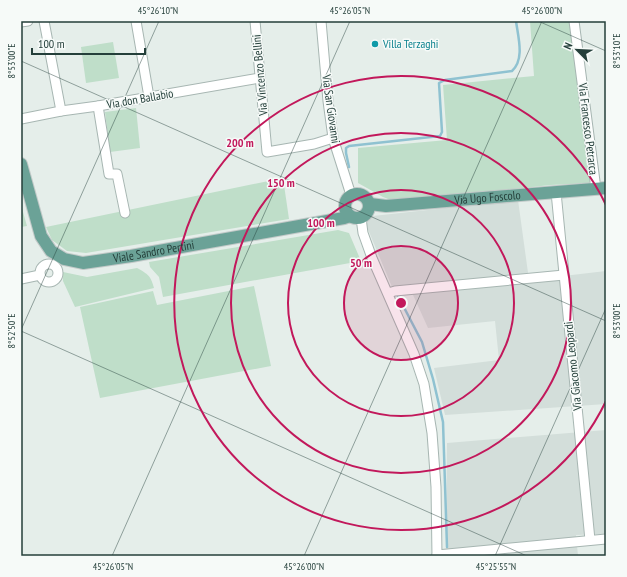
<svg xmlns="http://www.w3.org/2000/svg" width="627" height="577" font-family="'PT Sans Narrow',sans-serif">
<rect width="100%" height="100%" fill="#e5eeea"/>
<!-- built -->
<g fill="#d3deda">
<polygon points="518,200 529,280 606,271 606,404 445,415 434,368 499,360 495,321 428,328 409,286 392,287 365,222 367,219 373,216"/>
<polygon points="606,430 606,534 576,535 578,556 446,556 447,443"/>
</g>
<!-- green -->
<g fill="#bfdec9">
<polygon points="530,21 570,21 590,183 550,185 396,202 383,197 358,183 358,148 447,140 443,85 534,76"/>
<polygon points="113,42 119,78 86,83 81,47"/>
<polygon points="136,108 140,148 110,152 105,112"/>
<polygon points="283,178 289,219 86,253 67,251 52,240 46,227"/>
<polygon points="21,205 27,226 21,227"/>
<polygon points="338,230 349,233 361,261 163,297 159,277 150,267 149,262"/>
<path d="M137,268C148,274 151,276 154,288L75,307L63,281V272L87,277Z"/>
<polygon points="254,286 271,366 100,398 80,307 153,291 157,305"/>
</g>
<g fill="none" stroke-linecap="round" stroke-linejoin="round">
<!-- stream -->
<g stroke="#8fc2d1" stroke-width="2.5">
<path d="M349,167L346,153V148L349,146L440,136L442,132L439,83L445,80L512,71C525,59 518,37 516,21"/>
<polyline points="397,294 422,342 433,379 443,422 447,547"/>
</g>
<defs>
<g id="minor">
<polyline points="44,21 61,111"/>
<polyline points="136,21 149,97"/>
<polyline points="255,21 267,152 314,144 333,138"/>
<polyline points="321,21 328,101 333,138 351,195"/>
<polyline points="574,21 596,189"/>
<polyline points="21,22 28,21"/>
<polyline points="98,106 109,174 117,174 125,213"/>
<polyline points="21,119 61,111 98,106 260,78"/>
<polyline points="556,192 590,540"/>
<polyline points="361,218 363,233 372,258 414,354 424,384 432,433 436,487 437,556"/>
<circle cx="49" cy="273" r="9"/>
<polyline points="21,279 40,275"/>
<polyline points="388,293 395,291 564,275"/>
<polyline points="437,555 606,539"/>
</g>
<g id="major">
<path id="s1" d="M21,164L41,236L51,251L64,259L83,263L131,256L344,218L350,216"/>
<circle cx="357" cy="206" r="12"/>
<path id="s2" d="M370,204L386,206L606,188"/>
</g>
</defs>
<!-- minor casing -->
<use href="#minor" stroke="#a7b6b2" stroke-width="11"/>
<!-- major casing -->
<use href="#major" stroke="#c2c9c8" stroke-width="14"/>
<!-- minor -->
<use href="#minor" stroke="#fff" stroke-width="9"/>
<!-- major -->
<use href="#major" stroke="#6ba297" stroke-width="12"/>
</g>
<!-- ticks -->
<path fill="none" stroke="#243f3a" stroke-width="1" stroke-opacity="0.45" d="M538,21L606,51M21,61L606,321M21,330L159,21M21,331L527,556M112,556L350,21M304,556L542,21M495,556L606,308"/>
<!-- distance rings -->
<circle cx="401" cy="303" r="57" fill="#c2185b" fill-opacity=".12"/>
<g fill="none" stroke="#c2185b" stroke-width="2">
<circle cx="401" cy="303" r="57"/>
<circle cx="401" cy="303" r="113"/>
<circle cx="401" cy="303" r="170"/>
<path d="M606 401A227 227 0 1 1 606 205"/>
</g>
<!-- markers -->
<circle fill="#0f9aa8" stroke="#f6faf8" stroke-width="1.5" cx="375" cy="44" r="4"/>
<g text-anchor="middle" stroke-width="3" stroke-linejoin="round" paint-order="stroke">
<!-- culture labels -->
<g font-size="12" fill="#0d838f" stroke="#f6faf8" text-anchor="start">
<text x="383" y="48">Villa Terzaghi</text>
</g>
<!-- street labels -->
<g font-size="12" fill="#243f3a" stroke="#f6faf8">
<text transform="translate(260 75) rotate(-95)" y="4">Via Vincenzo Bellini</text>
<text transform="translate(140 99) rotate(-10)" y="4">Via don Ballabio</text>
<text transform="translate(331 109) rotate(82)" y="4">Via San Giovanni</text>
<text transform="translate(588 129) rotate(83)" y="4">Via Francesco Petrarca</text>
<text dy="4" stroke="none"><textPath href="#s2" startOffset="118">Via Ugo Foscolo</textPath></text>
<text dy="4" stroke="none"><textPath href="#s1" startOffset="199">Viale Sandro Pertini</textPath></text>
<text transform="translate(573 366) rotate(-96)" y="4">Via Giacomo Leopardi</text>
</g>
</g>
<circle cx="401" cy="303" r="6" fill="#c2185b" stroke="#f6faf8" stroke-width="2"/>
<g font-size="12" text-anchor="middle" font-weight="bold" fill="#c2185b" stroke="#f6faf8" stroke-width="3" stroke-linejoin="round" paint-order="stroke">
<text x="240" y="147">200 m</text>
<text x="281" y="187">150 m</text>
<text x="321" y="227">100 m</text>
<text x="361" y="267">50 m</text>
</g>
<!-- border -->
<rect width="627" height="577" fill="none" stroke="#f6faf8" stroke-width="44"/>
<!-- north arrow -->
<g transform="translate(577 50) rotate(294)" stroke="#f6faf8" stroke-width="3" paint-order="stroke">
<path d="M0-3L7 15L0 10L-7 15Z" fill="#243f3a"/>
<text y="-6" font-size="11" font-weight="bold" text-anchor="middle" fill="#243f3a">N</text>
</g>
<!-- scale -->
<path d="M32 48v6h113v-6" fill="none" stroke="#243f3a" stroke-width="2"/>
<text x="38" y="48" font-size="12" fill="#243f3a" stroke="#f6faf8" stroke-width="3" paint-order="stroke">100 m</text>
<rect x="22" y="22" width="583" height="533" fill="none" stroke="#243f3a" stroke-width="1.5"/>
<g font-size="10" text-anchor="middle" fill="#243f3a">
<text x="158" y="14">45°26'10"N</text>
<text x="350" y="14">45°26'05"N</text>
<text x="542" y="14">45°26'00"N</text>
<text transform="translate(616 51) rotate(-90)" y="4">8°53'10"E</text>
<text transform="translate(11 61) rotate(-90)" y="4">8°53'00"E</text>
<text transform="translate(616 321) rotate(-90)" y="4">8°53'00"E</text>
<text transform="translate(11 331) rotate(-90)" y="4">8°52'50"E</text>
<text x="113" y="570">45°26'05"N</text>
<text x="304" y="570">45°26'00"N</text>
<text x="496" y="570">45°25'55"N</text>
</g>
</svg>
